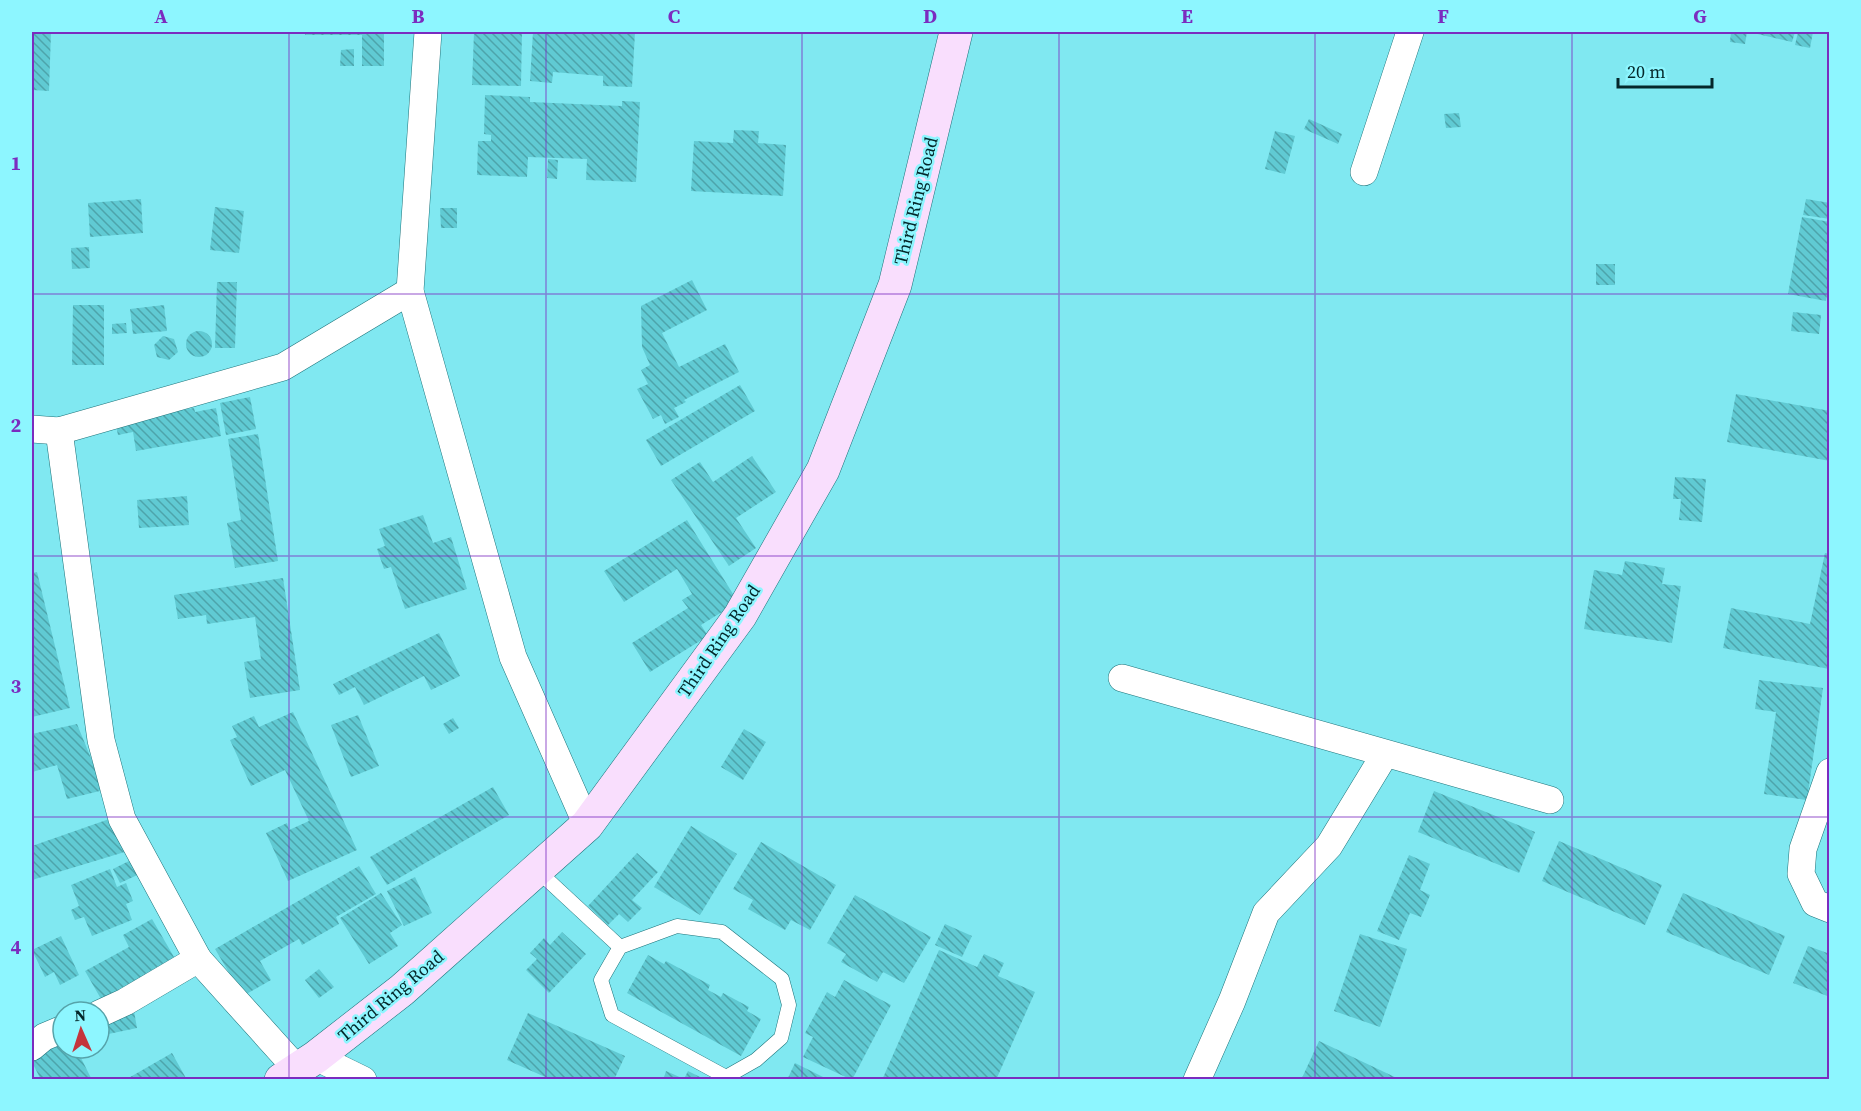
<svg xmlns="http://www.w3.org/2000/svg" width="1861" height="1111" font-family="'Source Serif 4',serif">
<defs>
<pattern id="building-back-hatch" width="6" height="6" patternUnits="userSpaceOnUse" patternTransform="scale(1.5)"><rect width="6" height="6" fill="#60cad3"/><path d="M-1 5l2 2M0 0l6 6M5-1l2 2" fill="none" stroke="#4da4ab"/></pattern>
</defs>
<rect width="100%" height="100%" fill="#80e8f1"/>
<!-- building -->
<g fill="url(#building-back-hatch)">
<polygon points="32,32 51,32 49,91 32,90"/>
<polygon points="305,32 384,32 384,66 362,66 362,35 305,35"/>
<polygon points="474,32 522,32 521,86 472,85"/>
<polygon points="533,32 635,32 632,87 603,86 603,76 553,72 552,83 530,81"/>
<polygon points="1731,32 1747,32 1745,44 1730,42"/>
<polygon points="1749,32 1795,32 1792,42"/>
<polygon points="1798,32 1813,32 1810,48 1795,45"/>
<polygon points="354,49 354,66 340,66 341,50"/>
<polygon points="485,95 530,97 530,102 622,106 622,101 640,102 636,182 586,180 587,159 528,157 527,177 477,175 478,141 491,141 491,135 484,134"/>
<polygon points="1459,113 1461,127 1446,128 1444,114"/>
<polygon points="1309,119 1342,134 1338,144 1304,129"/>
<polygon points="734,130 759,131 758,143 786,145 783,196 691,191 694,141 733,143"/>
<polygon points="1275,131 1295,136 1285,174 1265,169"/>
<polygon points="548,159 558,160 557,179 547,178"/>
<polygon points="141,199 143,233 90,237 88,203"/>
<polygon points="1806,199 1830,203 1830,219 1803,215"/>
<polygon points="215,207 244,211 239,253 210,250"/>
<polygon points="440,208 457,208 457,228 441,228"/>
<polygon points="1802,217 1830,222 1830,296 1827,295 1826,301 1788,294"/>
<polygon points="89,247 90,268 72,269 71,248"/>
<rect x="1596" y="264" width="19" height="21"/>
<polygon points="692,280 707,310 662,333 679,367 725,344 739,372 684,400 686,402 674,408 679,417 665,424 661,415 653,419 637,389 648,384 641,370 650,365 642,347 641,306"/>
<polygon points="217,282 237,282 235,348 215,348"/>
<polygon points="73,305 104,305 104,365 72,365"/>
<polygon points="164,305 167,331 133,334 130,309"/>
<polygon points="1793,312 1821,315 1819,334 1791,331"/>
<polygon points="126,323 127,333 112,334 112,324"/>
<circle cx="199" cy="344" r="13"/>
<polygon points="163,336 174,339 178,352 169,360 157,357 154,345"/>
<polygon points="740,385 755,411 661,466 646,440"/>
<polygon points="1736,394 1830,411 1830,461 1727,442"/>
<polygon points="250,397 256,429 226,435 220,403"/>
<polygon points="194,408 195,412 216,408 221,436 136,451 133,432 118,435 115,421"/>
<polygon points="258,434 278,561 235,568 227,523 241,520 228,439"/>
<polygon points="752,456 776,492 736,518 756,548 729,566 671,480 700,462 713,482"/>
<polygon points="1675,477 1706,479 1702,522 1679,520 1681,499 1673,499"/>
<polygon points="187,496 189,525 139,528 137,500"/>
<polygon points="423,515 433,543 451,537 467,589 405,609 391,567 384,569 377,549 385,546 379,529"/>
<polygon points="687,520 738,602 701,625 708,636 650,672 632,643 688,608 682,600 692,594 677,569 624,602 604,571"/>
<polygon points="1825,553 1830,554 1829,669 1723,648 1731,608 1810,624"/>
<polygon points="1625,561 1665,568 1662,584 1681,586 1672,643 1584,629 1594,570 1622,575"/>
<polygon points="37,572 70,708 32,717 32,573"/>
<polygon points="283,578 300,690 250,698 244,662 261,659 255,617 207,624 206,615 178,619 174,595"/>
<polygon points="439,633 460,676 431,690 424,676 364,705 355,687 339,695 333,684"/>
<polygon points="1759,680 1823,688 1807,800 1764,794 1776,712 1755,709"/>
<polygon points="293,712 357,850 288,881 266,833 287,823 289,830 309,821 285,770 251,786 230,740 237,737 232,726 254,716 259,727"/>
<polygon points="358,715 379,766 351,777 331,725"/>
<polygon points="453,718 459,728 449,734 443,724"/>
<polygon points="77,724 104,790 67,799 57,765 32,772 32,734"/>
<polygon points="744,729 766,742 743,780 721,767"/>
<polygon points="493,787 509,815 387,885 370,857"/>
<polygon points="1434,791 1535,832 1519,873 1418,832"/>
<polygon points="115,817 128,851 32,880 32,846"/>
<polygon points="691,826 737,854 700,915 654,887"/>
<polygon points="1559,841 1662,885 1645,925 1542,881"/>
<polygon points="761,842 836,885 810,930 791,920 785,930 748,909 753,900 733,889"/>
<polygon points="637,853 658,872 632,900 642,908 628,922 619,914 608,925 588,906"/>
<polygon points="1409,855 1430,864 1420,890 1430,895 1421,917 1410,913 1399,940 1377,931"/>
<polygon points="139,856 146,871 120,883 113,869"/>
<polygon points="359,866 376,894 336,917 339,924 302,945 299,939 260,961 271,980 243,996 215,949"/>
<polygon points="110,869 117,887 126,883 133,901 126,904 132,920 92,936 84,917 75,920 71,910 79,906 71,885"/>
<polygon points="415,877 432,913 404,926 387,891"/>
<polygon points="381,893 402,925 390,933 398,946 369,964 340,918"/>
<polygon points="1683,893 1785,936 1769,975 1666,932"/>
<polygon points="855,895 931,937 904,983 883,972 877,982 841,962 846,954 827,943"/>
<polygon points="152,919 174,957 145,974 150,983 137,991 132,982 101,999 85,971 129,947 123,935"/>
<polygon points="945,924 972,936 962,957 935,945"/>
<polygon points="562,932 586,954 549,993 526,970 537,959 530,953 544,938 550,945"/>
<polygon points="1360,934 1407,949 1380,1027 1334,1011"/>
<polygon points="61,936 79,975 60,985 54,972 45,977 32,950"/>
<polygon points="1808,946 1830,954 1830,997 1793,983"/>
<polygon points="939,950 977,967 984,954 1004,963 998,976 1035,992 996,1080 882,1080"/>
<polygon points="648,955 664,964 666,961 710,985 708,990 721,997 723,993 749,1007 747,1011 761,1019 741,1056 627,993"/>
<polygon points="319,969 334,987 319,998 305,980"/>
<polygon points="844,980 891,1005 852,1080 803,1057 813,1037 805,1033 827,992 835,997"/>
<polygon points="134,1011 137,1028 99,1036 99,1018"/>
<polygon points="528,1013 625,1056 614,1080 552,1080 507,1060"/>
<polygon points="63,1038 63,1048 76,1048 92,1080 41,1080 32,1062 32,1054"/>
<polygon points="1319,1041 1401,1080 1301,1080"/>
<polygon points="172,1053 187,1080 125,1080"/>
<polygon points="795,1063 829,1080 787,1080"/>
<polygon points="666,1071 684,1079 688,1071 706,1080 663,1080"/>
</g>
<g fill="none" stroke-linecap="round" stroke-linejoin="round">
<defs>
<g id="lane">
<polyline points="537,870 620,947"/>
<polygon points="677,926 722,932 782,979 789,1005 781,1038 756,1060 726,1077 612,1015 601,980 620,947"/>
</g>
<g id="street">
<polyline points="428,32 410,291 513,657 587,825"/>
<polyline points="1364,172 1410,32"/>
<polyline points="32,429 59,431 283,367 410,291"/>
<polyline points="59,431 101,740 122,819 198,959 125,1002 99,1014"/>
<polyline points="1122,678 1550,800"/>
<polyline points="1830,772 1803,849 1801,874 1815,903 1830,909"/>
<polyline points="198,959 297,1069"/>
<polyline points="32,1047 44,1037 63,1029"/>
<polyline points="316,1057 363,1080"/>
<polyline points="1197,1080 1232,1001 1266,913 1329,846 1385,754"/>
</g>
<polyline id="secondary" points="281,1080 316,1057 402,990 587,825 740,616 823,470 895,285 956,32"/>
</defs>
<!-- lane casing -->
<use href="#lane" stroke="#1c737a" stroke-width="15"/>
<!-- street casing -->
<use href="#street" stroke="#1c737a" stroke-width="28"/>
<!-- secondary casing -->
<use href="#secondary" stroke="#1c737a" stroke-width="34"/>
<!-- lane -->
<use href="#lane" stroke="#fff" stroke-width="14"/>
<!-- street -->
<use href="#street" stroke="#fff" stroke-width="27"/>
<!-- secondary -->
<use href="#secondary" stroke="#f9defd" stroke-width="33"/>
</g>
<!-- grid -->
<path fill="none" stroke="#7b2cbf" stroke-width="1.5" stroke-opacity="0.55" d="M289,32V1080M546,32V1080M802,32V1080M1059,32V1080M1315,32V1080M1572,32V1080M32,294H1830M32,556H1830M32,817H1830"/>
<g text-anchor="middle" stroke-width="5" stroke-linejoin="round" paint-order="stroke">
<!-- street labels -->
<g font-size="18" fill="#04272a" stroke="#8df6ff">
<text transform="translate(916 201) rotate(-76)" y="6">Third Ring Road</text>
<text transform="translate(719 641) rotate(-56)" y="6">Third Ring Road</text>
<text transform="translate(391 996) rotate(-40)" y="6">Third Ring Road</text>
</g>
</g>
<!-- border -->
<rect width="1861" height="1111" fill="none" stroke="#8df6ff" stroke-width="66"/>
<!-- north arrow -->
<g transform="translate(81 1030) rotate(357)"><circle r="28" fill="#8df6ff" stroke="#56a3aa" stroke-width="1.5"/>
<path d="M0-4.5L10 22L0 15L-10 22Z" fill="#c4343c"/>
<text y="-9" font-size="16" font-weight="bold" text-anchor="middle" fill="#04272a">N</text>
</g>
<!-- scale -->
<path d="M1618 78v9h94v-9" fill="none" stroke="#04272a" stroke-width="3"/>
<text x="1627" y="78" font-size="18" fill="#04272a" stroke="#8df6ff" stroke-width="4.5" paint-order="stroke">20 m</text>
<rect x="33" y="33" width="1795" height="1045" fill="none" stroke="#7b2cbf" stroke-width="2"/>
<g font-size="20" text-anchor="middle" font-weight="bold" fill="#7b2cbf">
<text x="161" y="23">A</text>
<text x="418" y="23">B</text>
<text x="674" y="23">C</text>
<text x="930" y="23">D</text>
<text x="1187" y="23">E</text>
<text x="1443" y="23">F</text>
<text x="1700" y="23">G</text>
<text x="16" y="170">1</text>
<text x="16" y="432">2</text>
<text x="16" y="693">3</text>
<text x="16" y="954">4</text>
</g>
</svg>
